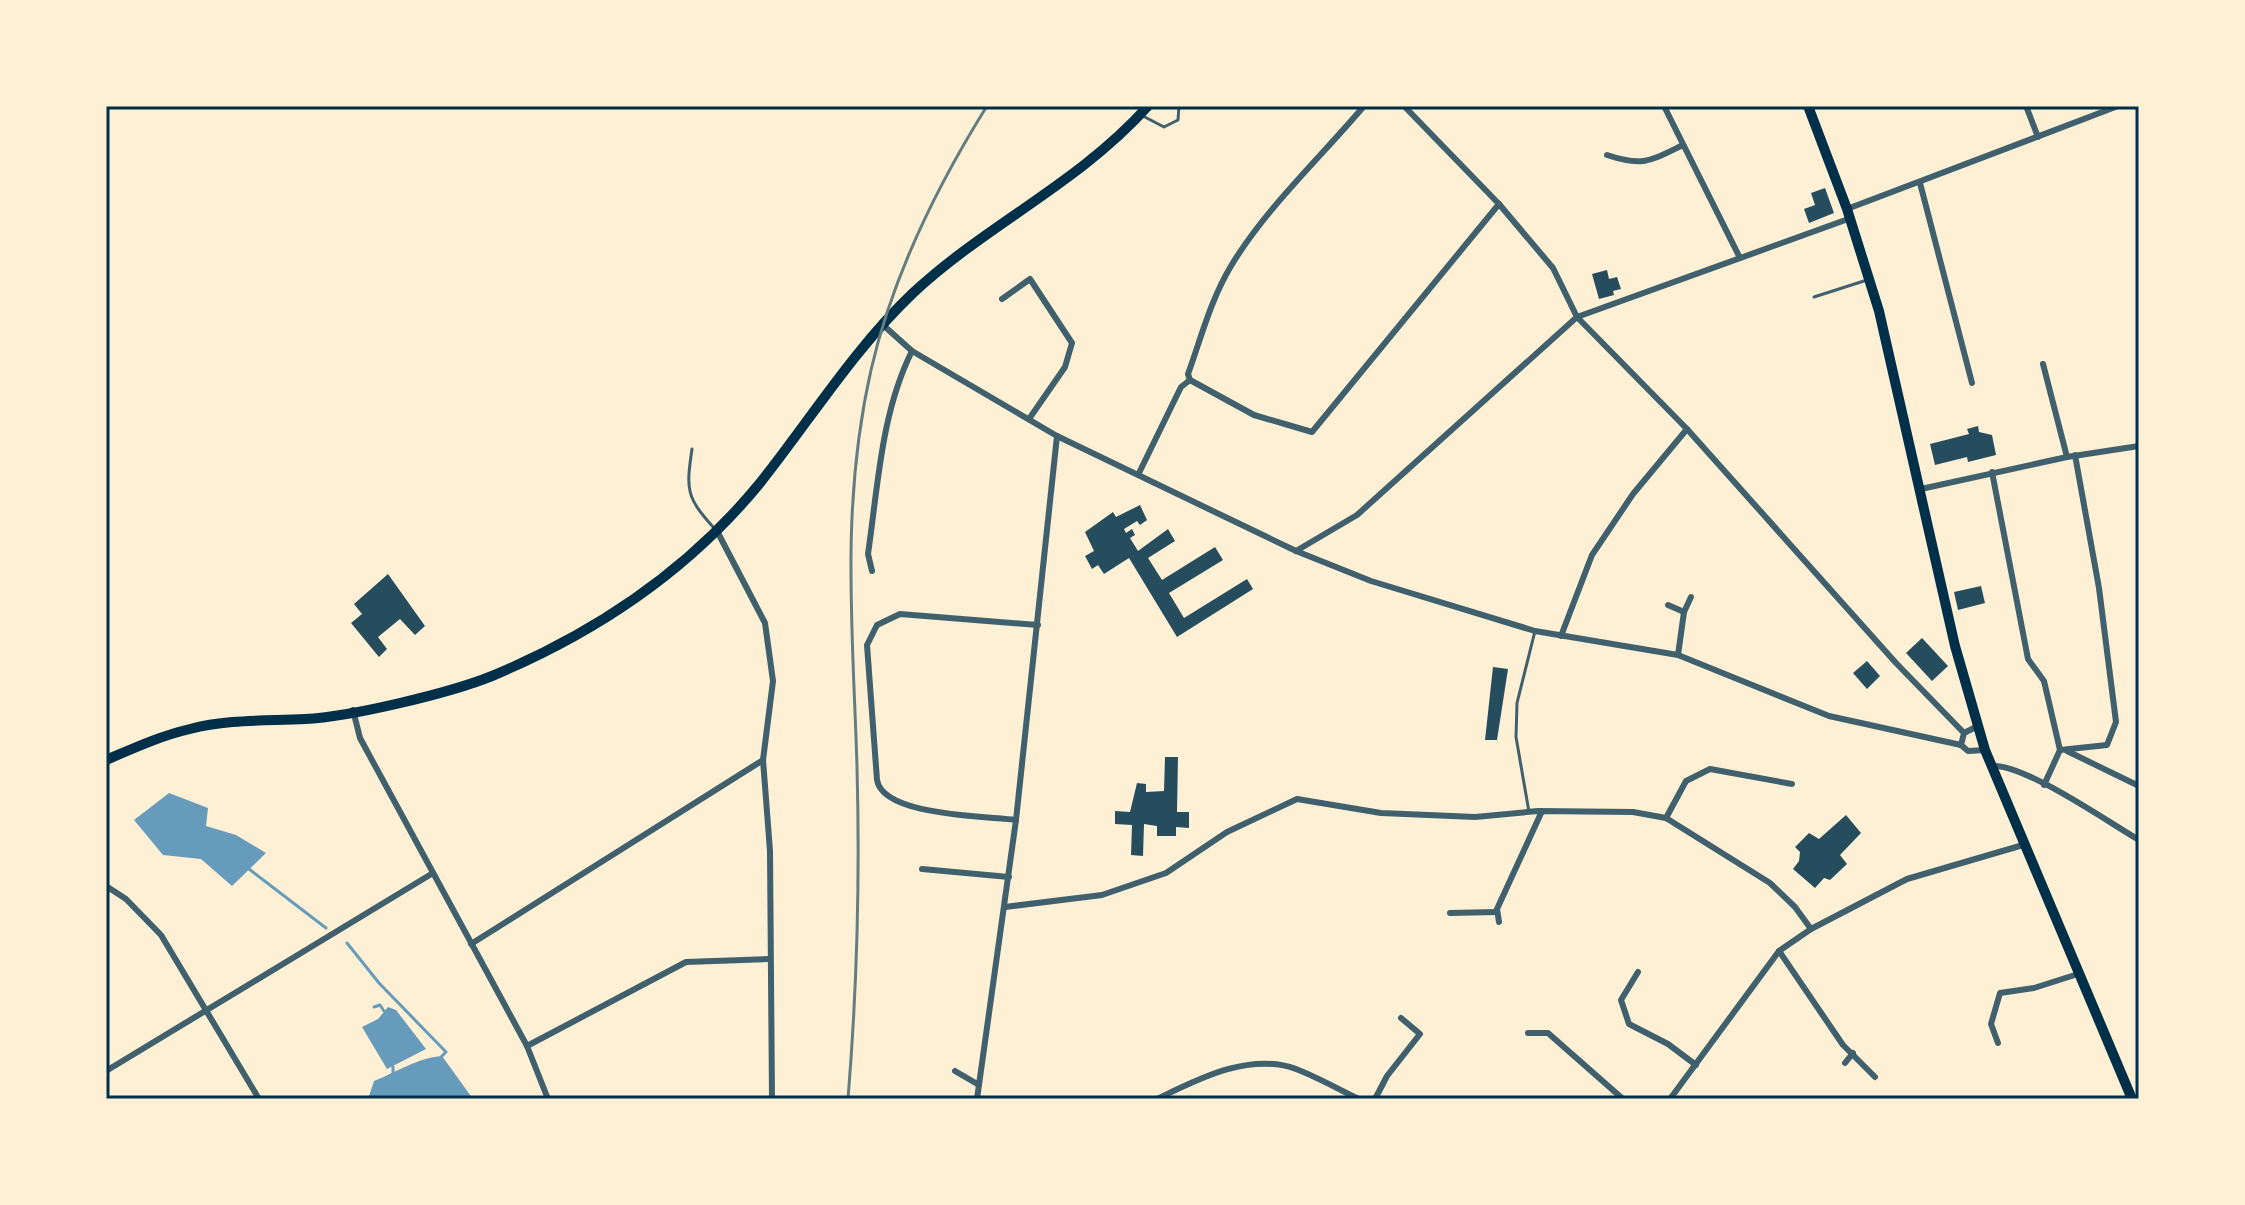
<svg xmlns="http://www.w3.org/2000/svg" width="2245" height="1205" font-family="'PT Sans',sans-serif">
<rect width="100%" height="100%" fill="#fdf0d5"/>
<!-- water -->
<g fill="#669bbc">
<polygon points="169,793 208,808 206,826 236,835 266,853 232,886 201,859 163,855 134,820"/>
<polygon points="388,1007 396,1010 426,1049 387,1069 362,1027 378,1019"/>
<path d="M442,1056L473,1099H368L374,1081C397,1072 417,1058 442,1056Z"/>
</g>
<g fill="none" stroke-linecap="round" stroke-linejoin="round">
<!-- stream -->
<g stroke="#669bbc" stroke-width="3">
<polyline points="249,869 326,928"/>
<polyline points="347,943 379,983 446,1052 442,1056"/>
<polyline points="374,1007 380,1005 384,1011"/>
<polyline points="393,1074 393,1067"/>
</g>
</g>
<!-- building -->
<g fill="#264d5e">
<polygon points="1825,188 1834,213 1809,223 1804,209 1815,205 1811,193"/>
<polygon points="1607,270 1609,279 1617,277 1621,289 1613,291 1614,295 1599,299 1592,274"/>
<polygon points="1978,426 1979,432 1992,435 1996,455 1968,462 1967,457 1935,465 1930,444 1969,434 1967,429"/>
<polygon points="1140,505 1147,520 1140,525 1137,521 1124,529 1126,533 1132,529 1135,535 1130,538 1138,551 1168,529 1175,541 1148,558 1162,580 1215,547 1223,560 1169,593 1184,618 1247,579 1253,589 1177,637 1129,558 1104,574 1098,565 1092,569 1085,556 1094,551 1085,532 1113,512 1116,517"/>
<polygon points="388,574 425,626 415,635 400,619 378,637 387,649 379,657 351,623 362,614 354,604"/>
<polygon points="1981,586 1985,603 1958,610 1954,592"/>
<polygon points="1922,638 1948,666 1932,681 1906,653"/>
<polygon points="1867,661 1880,676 1867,689 1853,673"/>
<polygon points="1493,667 1508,669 1497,740 1485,740"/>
<polygon points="1165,757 1178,757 1177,812 1189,812 1189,828 1176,827 1176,836 1157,836 1157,826 1144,824 1143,856 1131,855 1132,825 1115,824 1115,811 1130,812 1137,783 1146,784 1146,792 1164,791"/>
<polygon points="1846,815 1861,833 1840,855 1847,864 1830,880 1824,878 1815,888 1793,869 1799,861 1800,852 1795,847 1809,833 1819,839"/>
</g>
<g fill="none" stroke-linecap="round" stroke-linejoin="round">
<!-- service -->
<g stroke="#3f606c" stroke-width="3">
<polyline points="1141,115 1164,127 1178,120 1179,106"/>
<polyline points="1814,297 1867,280"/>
<path d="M692,449C686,490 686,497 714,528"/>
<polyline points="1529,812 1516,737 1517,703 1535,631"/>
</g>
<!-- minor -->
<g stroke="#3f606c" stroke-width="6">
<polyline points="1404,106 1499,204 1553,268 1577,317 1687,429 1896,663 1964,733"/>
<polyline points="1664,106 1740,258"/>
<polyline points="2026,106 2038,137"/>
<path d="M1607,155C1643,167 1650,161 1683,145"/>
<polyline points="1920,183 1972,383"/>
<polyline points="1847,209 2118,106"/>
<polyline points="1002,299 1030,279 1072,343 1065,367 1029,419"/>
<polyline points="883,325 912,351 1057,436 1296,551 1371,581 1535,631 1678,655 1829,716 1961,745"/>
<polyline points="2043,364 2067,457"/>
<path d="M1190,380L1188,374C1201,338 1211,299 1231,266C1265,209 1321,157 1364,106"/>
<polyline points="1992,472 2028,659 2044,681 2060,750"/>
<polyline points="1139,473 1181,387 1190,380 1254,415 1312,432 1499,204"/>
<polyline points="1921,489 2067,457 2139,446"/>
<polyline points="717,531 765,623 773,681 763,760 770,851 772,1099"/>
<polyline points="1296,551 1357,515 1577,317 1851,218"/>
<path d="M872,571L868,554C878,486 881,413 912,351"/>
<polyline points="1668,605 1684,612"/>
<polyline points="1561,636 1592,555 1633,494 1687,429"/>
<polyline points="1678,655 1684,612 1691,597"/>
<polyline points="353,710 360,738 527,1046 548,1099"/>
<polyline points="1978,726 1964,733 1961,745 1968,751 1985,750"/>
<polyline points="2067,751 2139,786"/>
<path d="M1992,766C2023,763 2108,822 2139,840"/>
<polyline points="2044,785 2060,750 2107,745 2116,722 2099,588 2075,455"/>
<polyline points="1666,818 1686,781 1710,769 1792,784"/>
<path d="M1016,820C985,816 883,816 877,780L867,645L877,625L900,614L1038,625"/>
<polyline points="922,869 1009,877"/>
<polyline points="106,886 126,899 161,935 259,1099"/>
<polyline points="1005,907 1102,895 1166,873 1227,832 1297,799 1381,813 1475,817 1538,811 1633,812 1666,818 1770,883 1795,907 1811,929"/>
<polyline points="1450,913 1497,912"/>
<polyline points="1499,922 1497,909 1542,811"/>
<polyline points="471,944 763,760"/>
<polyline points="1779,951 1843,1045 1875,1077"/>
<polyline points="1638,972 1621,1000 1629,1024 1668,1044 1696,1065"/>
<polyline points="1528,1033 1548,1033 1623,1099"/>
<polyline points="1998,1043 1991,1024 2000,993 2034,988 2078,974"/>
<polyline points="527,1046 686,962 769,959"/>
<polyline points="1845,1063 1853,1053"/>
<polyline points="106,1071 433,873"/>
<polyline points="955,1071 979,1085"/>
<polyline points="977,1099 1016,820 1057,436"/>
<path d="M1157,1099C1198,1079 1249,1052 1296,1069C1317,1077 1338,1089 1359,1099"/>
<polyline points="1375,1099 1387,1076 1420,1034 1401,1018"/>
<polyline points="1670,1099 1779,951 1811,929 1907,879 2023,845"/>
</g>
<!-- primary -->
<polyline stroke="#003049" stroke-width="10" points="1808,106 1847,209 1879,311 1955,646 1985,750 2132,1099"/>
<!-- trunk -->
<path stroke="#003049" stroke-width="10" d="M106,760C134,748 160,736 190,729C227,719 266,721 305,719C350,717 450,693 492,676C595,633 689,570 760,483C810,420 854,349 913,293C987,224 1078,184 1148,106"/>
<!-- rail -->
<path stroke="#657d81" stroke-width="3" d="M848,1099C857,989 860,877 857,767C853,630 840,507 871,370C892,278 937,186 987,106"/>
</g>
<!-- border -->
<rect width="2245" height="1205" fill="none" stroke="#fdf0d5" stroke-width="216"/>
<rect x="108" y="108" width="2029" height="989" fill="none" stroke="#003049" stroke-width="3"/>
</svg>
